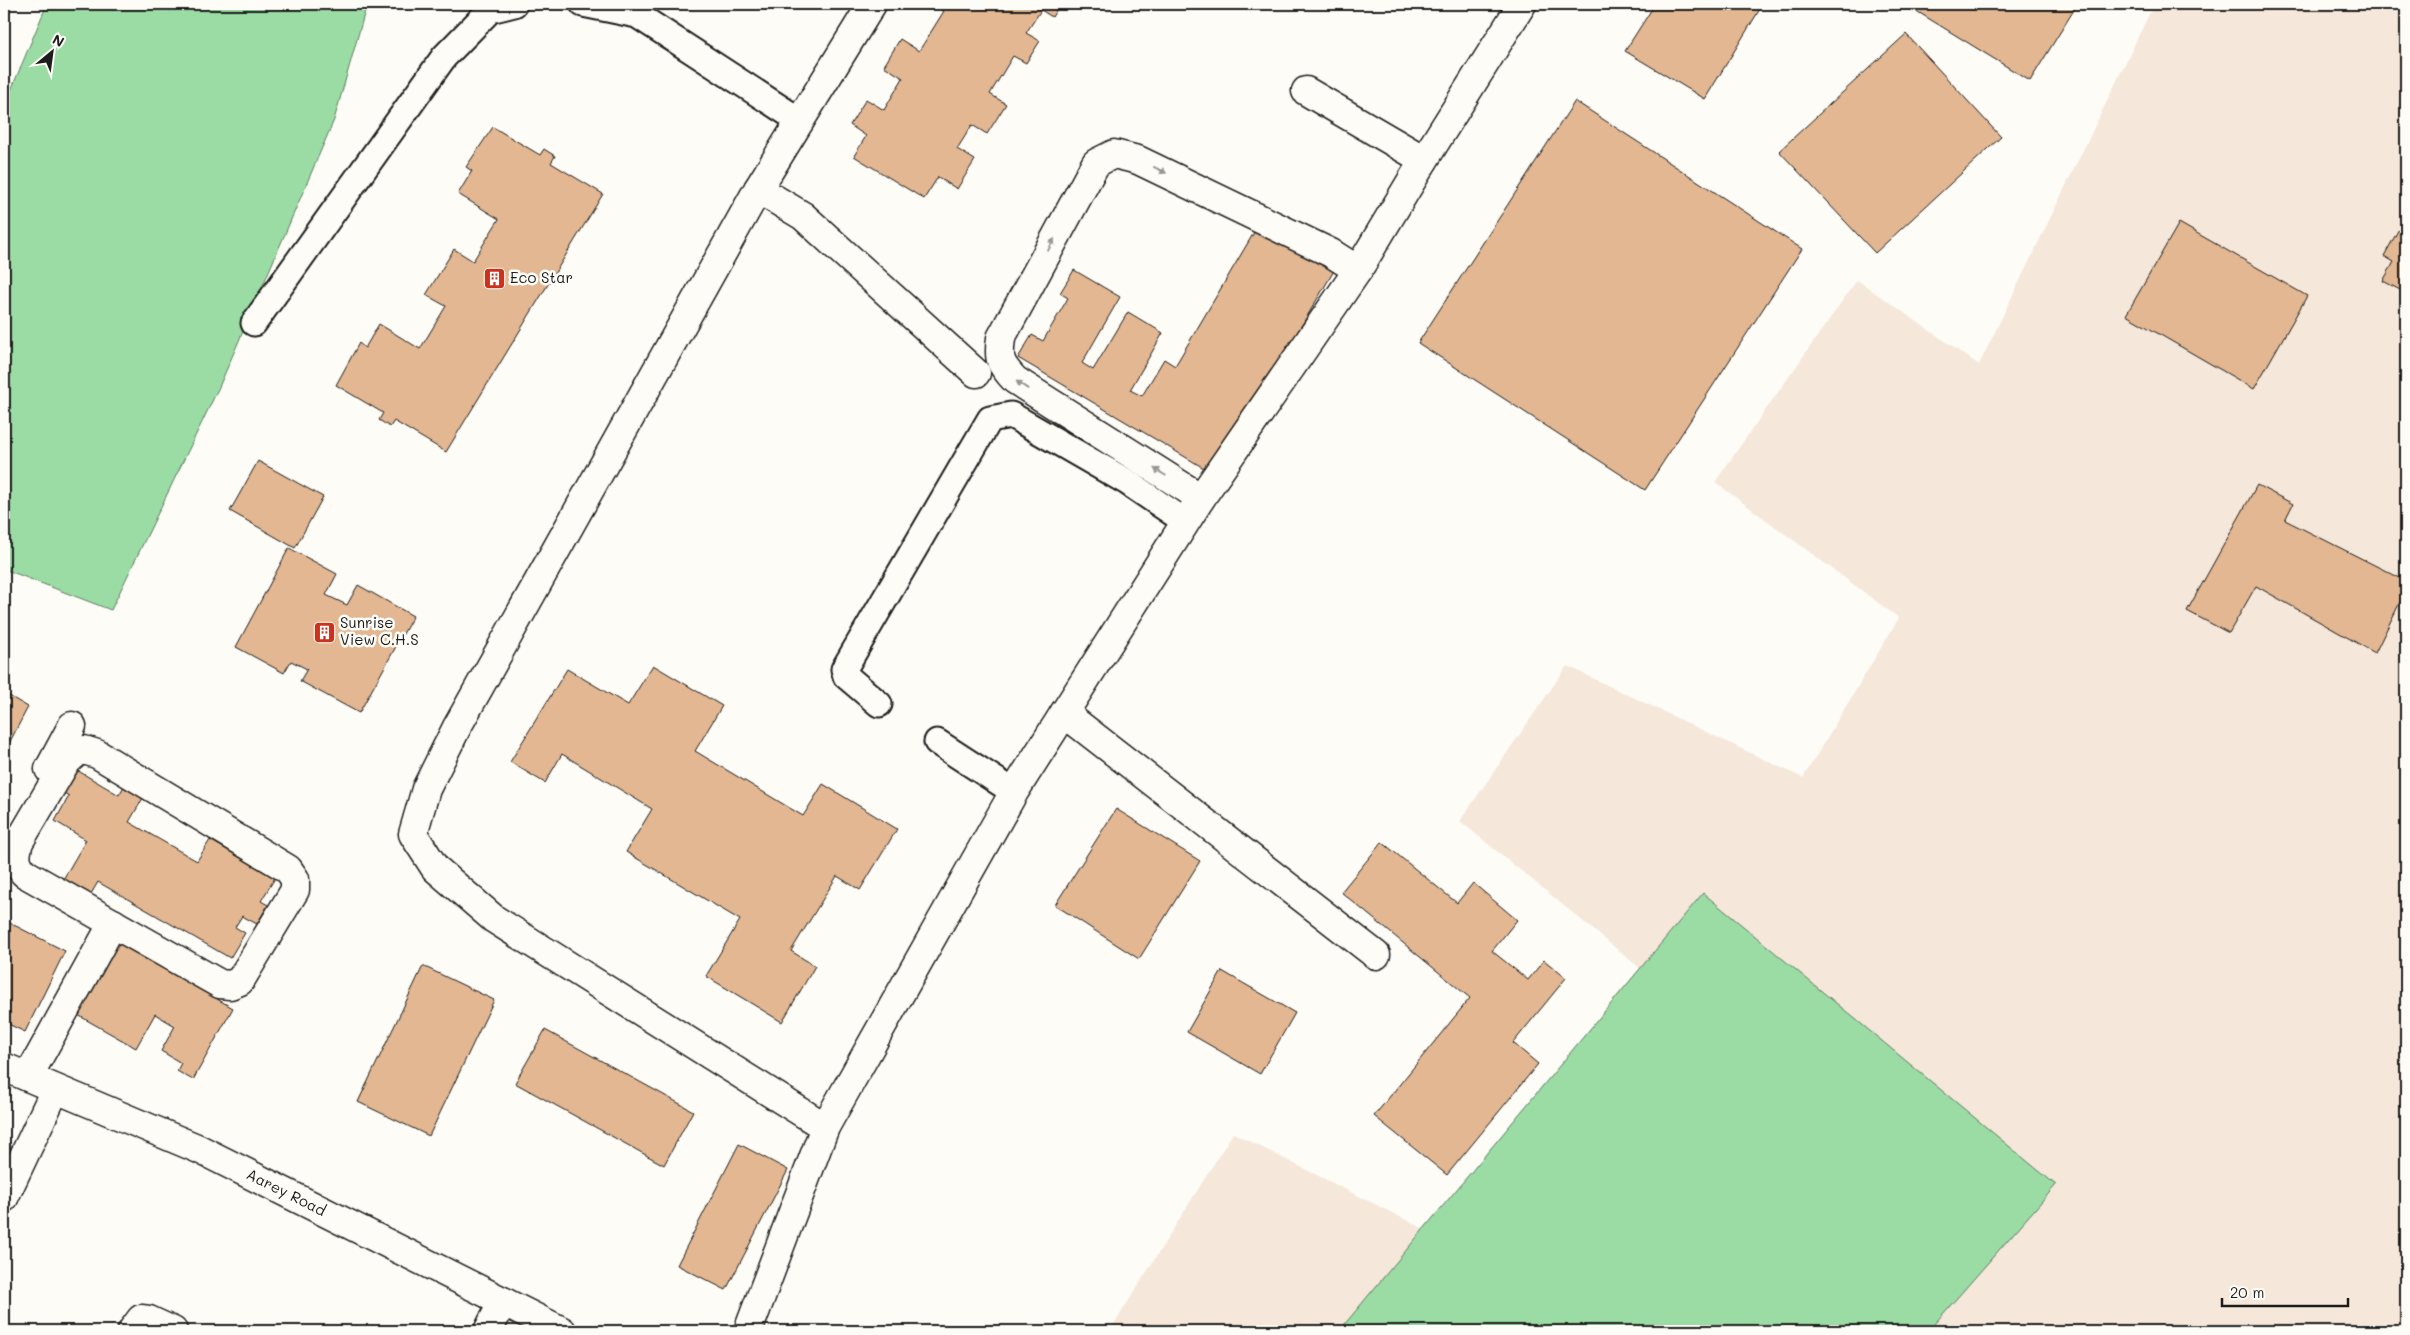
<svg xmlns="http://www.w3.org/2000/svg" width="2410" height="1335" font-family="Mali,sans-serif">
<rect width="100%" height="100%" fill="#fdfcf7"/>
<filter id="ink" filterUnits="userSpaceOnUse"><feTurbulence type="fractalNoise" baseFrequency=".02" numOctaves="2"/><feDisplacementMap in="SourceGraphic" scale="10" xChannelSelector="R" yChannelSelector="G"/><feConvolveMatrix kernelMatrix="1 2 1 2 8 2 1 2 1" color-interpolation-filters="sRGB"/></filter>
<g filter="url(#ink)">
<!-- built -->
<polygon fill="#f5e7d9" points="2154,4 2406,4 2406,1331 1110,1331 1233,1133 1424,1229 1640,968 1460,821 1567,666 1803,778 1899,618 1715,482 1857,280 1979,365"/>
<!-- green -->
<g fill="#9bdca5" stroke="#5c7c60">
<polygon points="47,4 367,4 334,120 219,387 111,610 4,569 4,107"/>
<polygon points="1703,893 2056,1185 1928,1331 1339,1331"/>
</g>
<!-- building -->
<g fill="#e2b792" stroke="#1c1c1c">
<polygon points="932,4 1060,4 1052,17 1041,10 1026,33 1040,41 1026,63 1013,56 990,94 1006,104 987,134 972,125 957,149 975,160 957,189 938,177 924,199 854,156 866,136 850,125 866,99 884,110 903,78 884,66 900,39 919,51 944,11"/>
<polygon points="1655,4 1763,4 1705,99 1625,51"/>
<polygon points="1905,4 2075,4 2077,5 2030,81"/>
<polygon points="1906,34 2001,137 1875,253 1779,151"/>
<polygon points="1575,101 1802,249 1645,490 1418,343"/>
<polygon points="493,127 540,155 544,149 555,156 551,163 603,194 446,452 394,421 390,427 379,420 383,413 336,385 359,343 365,348 379,324 420,349 446,306 426,295 454,249 473,261 499,219 458,194 472,171 466,167"/>
<polygon points="2406,216 2406,293 2383,281 2394,262 2384,256"/>
<polygon points="2179,223 2307,296 2254,389 2126,315"/>
<polygon points="1259,224 1335,269 1214,474 1018,358 1032,335 1043,341 1068,298 1060,293 1074,270 1120,297 1082,363 1093,370 1128,312 1163,333 1130,390 1142,396 1164,359 1175,366"/>
<polygon points="258,461 323,497 295,548 230,511"/>
<polygon points="2257,485 2293,504 2285,520 2406,581 2406,590 2375,653 2256,586 2229,633 2187,611"/>
<polygon points="289,548 337,574 326,595 347,605 358,585 413,616 359,713 300,681 307,669 291,661 284,673 236,647"/>
<polygon points="653,665 722,706 695,751 803,816 823,784 897,829 860,890 837,876 791,951 815,966 782,1022 706,976 740,920 626,852 652,809 562,754 545,783 510,762 567,669 628,705"/>
<polygon points="4,693 28,707 4,753"/>
<polygon points="75,769 119,795 127,781 146,793 129,822 197,861 210,840 275,878 261,901 268,905 257,924 242,916 235,927 245,933 230,958 98,882 85,904 58,888 86,840 55,821 69,796 62,792"/>
<polygon points="1116,809 1200,861 1139,959 1055,905"/>
<polygon points="1382,842 1457,903 1473,883 1517,920 1492,951 1528,980 1544,960 1566,978 1513,1043 1538,1064 1447,1175 1374,1116 1470,998 1341,892"/>
<polygon points="4,920 65,951 25,1032 4,1022"/>
<polygon points="116,942 233,1008 193,1080 177,1071 181,1063 161,1051 175,1026 155,1014 136,1048 76,1014"/>
<polygon points="423,966 494,1000 429,1136 358,1102"/>
<polygon points="1222,971 1295,1013 1260,1074 1187,1032"/>
<polygon points="545,1030 693,1111 664,1165 515,1083"/>
<polygon points="739,1144 788,1170 726,1290 677,1265"/>
</g>
<g fill="none" stroke-linecap="round" stroke-linejoin="round">
<defs>
<g id="service">
<polyline points="583,4 637,15 800,121"/>
<polyline points="254,323 444,57 490,10 514,4"/>
<polyline points="879,704 846,676 844,669 990,419 1011,415 1127,482 1186,522"/>
<polyline points="937,742 1014,792"/>
</g>
<g id="minor">
<polyline points="1306,91 1424,160"/>
<polyline points="758,189 803,216 976,373"/>
<path d="M1201,498L1015,380C1000,364 998,360 1001,338L1096,163L1114,154L1138,160L1331,253L1358,270"/>
<polyline points="1064,713 1376,955"/>
<path d="M84,750L97,754L288,869L295,879V890L240,981L230,985L220,984L24,873C15,862 15,856 19,842L66,762L76,753Z"/>
<polyline points="49,769 72,726"/>
<polyline points="28,1077 113,923"/>
<polyline points="825,1127 494,919 435,868 413,834 426,789 457,727 758,189 872,4"/>
<polyline points="4,1198 55,1090"/>
<polyline points="132,1331 141,1319 149,1320 173,1331"/>
<polyline points="488,1331 503,1301"/>
</g>
<g id="tertiary">
<path id="s1" d="M4,1067L199,1149L562,1331"/>
<polyline points="748,1331 825,1127 1014,792 1201,498 1358,270 1424,160 1522,4"/>
</g>
</defs>
<!-- service casing -->
<use href="#service" stroke="#1c1c1c" stroke-width="29"/>
<!-- minor casing -->
<use href="#minor" stroke="#1c1c1c" stroke-width="31"/>
<!-- tertiary casing -->
<use href="#tertiary" stroke="#1c1c1c" stroke-width="31"/>
<!-- service -->
<use href="#service" stroke="#fdfcf7" stroke-width="25"/>
<!-- minor -->
<use href="#minor" stroke="#fdfcf7" stroke-width="28"/>
<!-- tertiary -->
<use href="#tertiary" stroke="#fdfcf7" stroke-width="28"/>
</g>
<!-- one-way arrows -->
<defs><path id="oneway-solid" d="M-6-.8H1V-3.2L6.5 0L1 3.2V.8H-6Z" transform="scale(1.25)"/></defs>
<g fill="#989794">
<use href="#oneway-solid" transform="translate(1160 170) rotate(26)"/>
<use href="#oneway-solid" transform="translate(1051 245) rotate(-62)"/>
<use href="#oneway-solid" transform="translate(1022 385) rotate(-146)"/>
<use href="#oneway-solid" transform="translate(1160 472) rotate(-148)"/>
</g>
</g>
<!-- icons -->
<defs>
<symbol id="building-square" viewBox="-11 -11 22 22"><rect x="-9" y="-9" width="18" height="18" rx="4" fill="#c8321e" stroke="#fdfcf7"/><path d="M-4-6H4V6H1V3H-1V6H-4ZM-2.5-4.3h1.7v1.8h-1.7ZM.8-4.3h1.7v1.8H.8ZM-2.5-1h1.7V.8h-1.7ZM.8-1h1.7V.8H.8Z" fill="#fff"/></symbol>
</defs>
<g fill-rule="evenodd">
<use href="#building-square" x="482" y="266" width="25" height="25"/>
<use href="#building-square" x="312" y="620" width="25" height="25"/>
</g>
<g text-anchor="middle" stroke-width="5" stroke-linejoin="round" paint-order="stroke">
<!-- poi labels -->
<g font-size="15" fill="#1c1c1c" stroke="#fdfcf7" text-anchor="start">
<text x="510" y="283">Eco Star</text>
<text x="340" y="628">Sunrise<tspan x="340" dy="17">View C.H.S</tspan></text>
</g>
<!-- street labels -->
<g font-size="15" fill="#1c1c1c" stroke="#fdfcf7">
<text dy="5" stroke="none"><textPath href="#s1" startOffset="309">Aarey Road</textPath></text>
</g>
</g>
<!-- margin -->
<rect width="2410" height="1335" fill="none" stroke="#fdfcf7" stroke-width="20"/>
<rect x="10" y="10" width="2390" height="1315" fill="none" stroke="#1c1c1c" stroke-width="2" filter="url(#ink)"/>
<!-- north arrow -->
<g transform="translate(52 52) rotate(29)" stroke="#fdfcf7" stroke-width="4" paint-order="stroke">
<path d="M0-4L9 19L0 12L-9 19Z" fill="#1c1c1c"/>
<text y="-8" font-size="14" font-weight="bold" text-anchor="middle" fill="#1c1c1c">N</text>
</g>
<!-- scale -->
<path d="M2222 1298v8h126v-8" fill="none" stroke="#1c1c1c" stroke-width="2.5"/>
<text x="2230" y="1298" font-size="15" fill="#1c1c1c" stroke="#fdfcf7" stroke-width="4" paint-order="stroke">20 m</text>
</svg>
